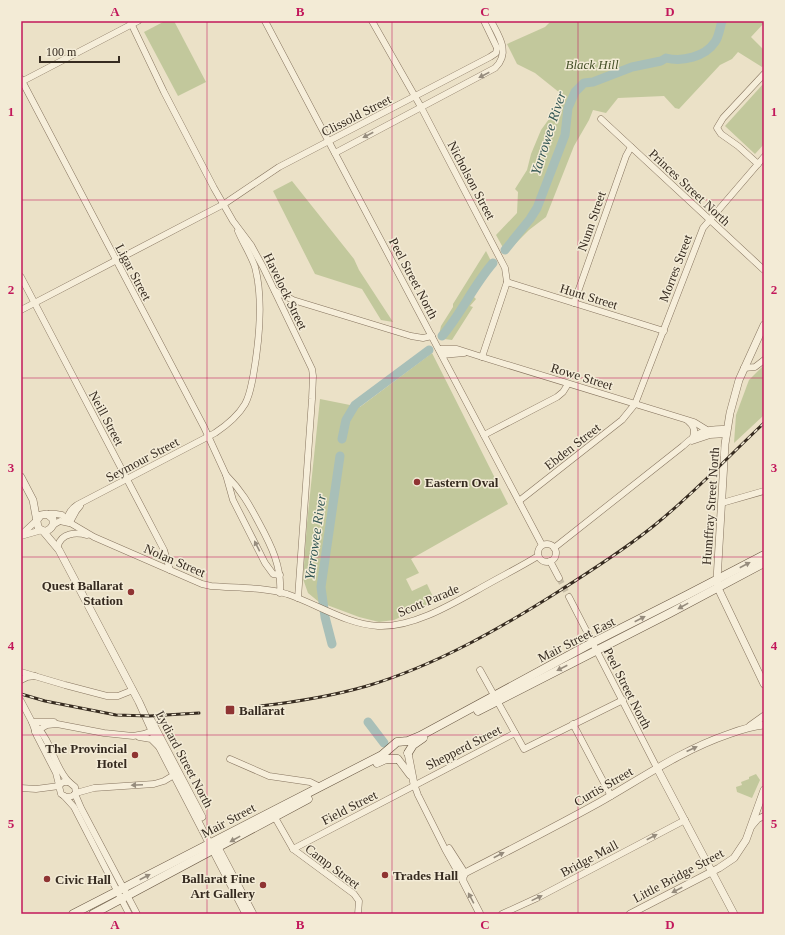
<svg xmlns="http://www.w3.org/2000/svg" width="785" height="935" font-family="Georgia,serif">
<rect width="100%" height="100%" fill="#ebe1c7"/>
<!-- green -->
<g fill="#c2c89c">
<polygon points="165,21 174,21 206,82 178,96 144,32"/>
<polygon points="551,21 764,21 764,23 751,37 764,50 764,65 762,67 738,52 732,59 720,65 679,109 675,108 664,96 618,98 606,113 593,110 589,120 574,146 546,217 529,230 506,253 496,235 517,213 518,192 515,189 527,170 531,154 541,130 565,97 535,73 517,64 507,44 545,27"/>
<polygon points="764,83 764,144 755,154 725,126"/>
<polygon points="292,181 354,259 359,270 393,322 381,320 362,289 315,274 273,191"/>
<polygon points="486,251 494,267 473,296 476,299 470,306 473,307 452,340 444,339 439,335 441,326 453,307 453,304"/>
<polygon points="432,353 508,504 411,559 419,573 406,579 412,591 427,584 435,601 394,620 379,622 359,617 319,602 308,593 303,579 307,523 320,399 360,407"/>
<polygon points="764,365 764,415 734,443 736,415 749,380"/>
<polygon points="756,774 760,780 752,798 737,792 736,787 742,785 741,782 749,779 749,777"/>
</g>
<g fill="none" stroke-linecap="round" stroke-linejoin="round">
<!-- river -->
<g stroke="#a8bfb8" stroke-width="9">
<path d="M505,250L530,219L537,208L565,135L568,108L575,92L584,83L593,82L632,67L661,61L666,58C682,62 705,57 715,42C719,37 720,27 722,21"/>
<path d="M442,336C461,314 473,286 493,263"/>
<polyline points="342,439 346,420 355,405 429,350"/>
<polyline points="332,644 325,617 321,587 340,456"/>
<polyline points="368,722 384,743"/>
</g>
<!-- minor-tunnel -->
<polyline stroke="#c7bda6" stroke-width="6" stroke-dasharray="6 3" stroke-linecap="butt" points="559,578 569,597"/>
<defs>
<g id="minor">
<polyline points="130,21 164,92 214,188 233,221 251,245 263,267 312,369 313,376 312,399 298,598"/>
<polyline points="265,21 542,545"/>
<polyline points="372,21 421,107 505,268 507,282 482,357"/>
<polyline points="484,21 497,48"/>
<polyline points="21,79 204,427 226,475 233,500 265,563 273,574 280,575"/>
<polyline points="21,82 138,21"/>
<polyline points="601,119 764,270"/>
<path d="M335,153L495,68C511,53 499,36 491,21"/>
<polyline points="758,164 738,146 721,134 717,128 723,118 764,74"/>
<polyline points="21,277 164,550 170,570"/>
<polyline points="507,282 664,331"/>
<polyline points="275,291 293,300 411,336 423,338 432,336"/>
<polyline points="574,303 626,156 631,147"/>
<polyline points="21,310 224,204 279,167 490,57 496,53 497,48"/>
<polyline points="439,349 457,349 482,357 694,422 707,430"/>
<polyline points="442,355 464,353"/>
<polyline points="744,368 755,367 764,360"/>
<path d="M688,421C693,425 696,430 693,437"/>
<polyline points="484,435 557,397 563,392 568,384"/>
<polyline points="692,441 710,435 726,434"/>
<path d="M226,475C241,490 249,504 259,523C271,545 282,567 280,593"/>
<polyline points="519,501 622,420 635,404 703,228 764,157"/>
<polyline points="722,503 764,491"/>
<path d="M48,514H56L62,515L72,524L94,537L202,584L211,586C236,588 263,587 287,594C317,604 346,624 378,626C415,628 457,601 488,584C504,575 522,566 538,556"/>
<path d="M67,521C67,515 72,508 77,505L215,433C227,425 238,416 245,404C250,395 251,386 253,377C259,343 264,301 255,267C251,255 243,243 238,231"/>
<polyline points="67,522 70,522 76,511 80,506"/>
<polyline points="53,525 60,521 69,523"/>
<polyline points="22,534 36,521"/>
<polyline points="21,536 42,530"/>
<circle cx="547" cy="553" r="9"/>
<path d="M58,546C61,533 76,532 87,535"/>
<path d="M554,548L683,446C698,432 706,428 727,429"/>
<polyline points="550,561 559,578"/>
<polyline points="569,597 657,768"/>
<polyline points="480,670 524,749 623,700"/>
<polyline points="21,672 65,685 107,696 118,696 133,690"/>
<polyline points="21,680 27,677 35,676"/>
<polyline points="21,701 32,722 37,736 56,773 59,785"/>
<polyline points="32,722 54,722"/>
<polyline points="573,724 611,796"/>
<path d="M37,727C52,742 54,767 69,782"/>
<polyline points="35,732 47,725 57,724 104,733 133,736 144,734 152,731"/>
<polyline points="139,737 151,739 158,746"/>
<polyline points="230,759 269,776 310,782 320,787"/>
<path d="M63,782H69L75,787L76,793C72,798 66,798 61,794L59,786Z"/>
<polyline points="414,784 418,795 445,849 463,881"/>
<polyline points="21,788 36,789 59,786"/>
<polyline points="76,793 94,788 154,784 164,781 174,775"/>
<polyline points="75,794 81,808 137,914"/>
<polyline points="64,796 74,807 129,914"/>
<polyline points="273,814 293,849 354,894 359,901 358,914"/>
<polyline points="752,826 758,819 764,816"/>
<polyline points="449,848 465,873"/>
<polyline points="293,849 515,733"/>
<polyline points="502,914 537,898 685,820"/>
</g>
<g id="tertiary">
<polyline points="764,325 739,380 730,413 725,444 717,580 718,588 764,684"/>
<path d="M21,477L33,500L38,527C43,533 49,532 53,525V519L47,514L41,515L37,520"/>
<polyline points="43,531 59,550 139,702 160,748 246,914"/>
<polyline points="151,720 202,817"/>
<polyline points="750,726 764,716"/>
<polyline points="408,753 414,784"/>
<polyline points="398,759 410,775"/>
<polyline points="657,768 734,914"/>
<polyline points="215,842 253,914"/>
<path d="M480,914L463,881V877L465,873C510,850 555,827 600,802C642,778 682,750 729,734C740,730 752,726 764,725"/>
<polyline points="630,914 719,868 734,858 746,840 764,790"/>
</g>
<g id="secondary">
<polyline points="478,711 670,613 764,563"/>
<polyline points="408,753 413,745 423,738"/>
<polyline points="377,763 386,759 397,759"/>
<polyline points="73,914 382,755 397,742 408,741 420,736 586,646 687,595 764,555"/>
<polyline points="93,914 308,799"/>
</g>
</defs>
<!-- minor casing -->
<use href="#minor" stroke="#85735e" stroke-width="7"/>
<!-- tertiary casing -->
<use href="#tertiary" stroke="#85735e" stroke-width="8"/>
<!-- secondary casing -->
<use href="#secondary" stroke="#675541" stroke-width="9"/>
<!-- minor -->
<use href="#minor" stroke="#f6eeda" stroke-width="6"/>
<!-- tertiary -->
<use href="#tertiary" stroke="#f6eeda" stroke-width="7"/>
<!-- secondary -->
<use href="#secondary" stroke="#f6eeda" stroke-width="8"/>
<defs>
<g id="rail">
<polyline points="21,694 45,701 116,715 149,716 199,713"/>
<path d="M260,706C296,702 332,696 367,686C437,665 503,627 564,588C595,568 627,548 656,524C694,493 728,457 764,423"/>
</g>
</defs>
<!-- rail casing -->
<use href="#rail" stroke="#362b20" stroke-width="3"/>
<!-- rail -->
<use href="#rail" stroke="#f3ebd6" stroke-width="1.5" stroke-dasharray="4.5" stroke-linecap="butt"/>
</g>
<!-- one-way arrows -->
<defs><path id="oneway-solid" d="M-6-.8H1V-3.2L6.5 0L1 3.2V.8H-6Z"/></defs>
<g fill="#968c7d">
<use href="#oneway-solid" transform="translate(484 75) rotate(153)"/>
<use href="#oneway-solid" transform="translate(368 135) rotate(152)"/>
<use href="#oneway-solid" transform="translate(257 546) rotate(-117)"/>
<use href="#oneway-solid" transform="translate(745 565) rotate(-28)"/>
<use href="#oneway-solid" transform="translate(683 606) rotate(151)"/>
<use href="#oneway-solid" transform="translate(640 619) rotate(-27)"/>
<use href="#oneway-solid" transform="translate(562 668) rotate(153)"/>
<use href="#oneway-solid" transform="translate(692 749) rotate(-25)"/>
<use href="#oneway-solid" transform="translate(137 785) rotate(178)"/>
<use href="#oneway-solid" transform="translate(652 837) rotate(-28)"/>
<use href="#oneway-solid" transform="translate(235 839) rotate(151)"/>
<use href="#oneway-solid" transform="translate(499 855) rotate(-28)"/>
<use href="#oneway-solid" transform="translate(145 877) rotate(-27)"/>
<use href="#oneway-solid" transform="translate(677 890) rotate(153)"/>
<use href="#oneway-solid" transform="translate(471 898) rotate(-118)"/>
<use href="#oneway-solid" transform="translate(537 898) rotate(-26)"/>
</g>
<!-- grid -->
<path fill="none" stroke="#c2185b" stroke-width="1" stroke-opacity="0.55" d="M207,21V914M392,21V914M578,21V914M21,200H764M21,378H764M21,557H764M21,735H764"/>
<!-- markers -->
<g fill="#8f3433" stroke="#f3ebd6" stroke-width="1.5">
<circle cx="417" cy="482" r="4"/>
<circle cx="131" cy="592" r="4"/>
<rect x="225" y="705" width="10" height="10" rx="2"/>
<circle cx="135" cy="755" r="4"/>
<circle cx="385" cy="875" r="4"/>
<circle cx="47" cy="879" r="4"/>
<circle cx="263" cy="885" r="4"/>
</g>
<g text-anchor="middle" stroke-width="3" stroke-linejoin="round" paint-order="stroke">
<!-- park labels -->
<g font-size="13" font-style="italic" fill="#465129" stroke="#f3ebd6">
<text x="592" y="69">Black Hill</text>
</g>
<!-- street labels -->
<g font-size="13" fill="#362b20" stroke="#f3ebd6">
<text transform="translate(356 115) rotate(-27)" y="5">Clissold Street</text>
<text transform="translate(472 180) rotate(62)" y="5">Nicholson Street</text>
<text transform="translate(690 187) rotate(43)" y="5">Princes Street North</text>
<text transform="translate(591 221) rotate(-71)" y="5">Nunn Street</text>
<text transform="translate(675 268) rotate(-69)" y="5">Morres Street</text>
<text transform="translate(134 272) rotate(62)" y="5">Ligar Street</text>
<text transform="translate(414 278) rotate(62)" y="5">Peel Street North</text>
<text transform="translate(286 291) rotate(64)" y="5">Havelock Street</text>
<text transform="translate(589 296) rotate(17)" y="5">Hunt Street</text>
<text transform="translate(582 376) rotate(17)" y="5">Rowe Street</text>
<text transform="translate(107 418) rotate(62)" y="5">Neill Street</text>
<text transform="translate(572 446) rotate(-38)" y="5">Ebden Street</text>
<text transform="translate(142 459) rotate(-28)" y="5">Seymour Street</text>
<text transform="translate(710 506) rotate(-86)" y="5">Humffray Street North</text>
<text transform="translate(175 560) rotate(23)" y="5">Nolan Street</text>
<text transform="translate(428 600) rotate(-23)" y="5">Scott Parade</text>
<text transform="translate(576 639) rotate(-27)" y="5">Mair Street East</text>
<text transform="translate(628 688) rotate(63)" y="5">Peel Street North</text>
<text transform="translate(463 747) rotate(-27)" y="5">Shepperd Street</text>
<text transform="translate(185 759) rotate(62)" y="5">Lydiard Street North</text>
<text transform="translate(603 786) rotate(-30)" y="5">Curtis Street</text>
<text transform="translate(349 807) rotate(-27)" y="5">Field Street</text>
<text transform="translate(228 820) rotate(-28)" y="5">Mair Street</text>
<text transform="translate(589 858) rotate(-28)" y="5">Bridge Mall</text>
<text transform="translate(333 866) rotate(37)" y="5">Camp Street</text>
<text transform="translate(678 875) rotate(-28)" y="5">Little Bridge Street</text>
</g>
<!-- poi labels -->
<g font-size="13" font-weight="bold" fill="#362b20" stroke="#f3ebd6" text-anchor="start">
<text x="425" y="487">Eastern Oval</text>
<text x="123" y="590" text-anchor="end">Quest Ballarat<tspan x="123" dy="15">Station</tspan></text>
<text x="239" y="715">Ballarat</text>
<text x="127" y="753" text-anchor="end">The Provincial<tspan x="127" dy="15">Hotel</tspan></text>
<text x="393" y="880">Trades Hall</text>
<text x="255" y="883" text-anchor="end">Ballarat Fine<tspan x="255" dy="15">Art Gallery</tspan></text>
<text x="55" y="884">Civic Hall</text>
</g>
<!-- water labels -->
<g font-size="14" font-style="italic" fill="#315553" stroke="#f3ebd6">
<text transform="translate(548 133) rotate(-72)" y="5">Yarrowee River</text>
<text transform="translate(315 537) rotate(-82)" y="5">Yarrowee River</text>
</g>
</g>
<!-- border -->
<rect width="785" height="935" fill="none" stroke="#f3ebd6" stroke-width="44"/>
<!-- scale -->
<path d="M40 56v6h79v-6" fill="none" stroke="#362b20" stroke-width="2"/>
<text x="46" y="56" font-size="12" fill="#362b20" stroke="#f3ebd6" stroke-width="3" paint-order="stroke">100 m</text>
<rect x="22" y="22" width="741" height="891" fill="none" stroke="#c2185b" stroke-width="1.5"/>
<g font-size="13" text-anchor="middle" font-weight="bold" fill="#c2185b">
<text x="115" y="16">A</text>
<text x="300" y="16">B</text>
<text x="485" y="16">C</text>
<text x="670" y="16">D</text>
<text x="11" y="116">1</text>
<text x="774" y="116">1</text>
<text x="11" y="294">2</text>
<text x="774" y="294">2</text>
<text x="11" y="472">3</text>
<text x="774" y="472">3</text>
<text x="11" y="650">4</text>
<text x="774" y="650">4</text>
<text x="11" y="828">5</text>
<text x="774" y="828">5</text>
<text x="115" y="929">A</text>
<text x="300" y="929">B</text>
<text x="485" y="929">C</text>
<text x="670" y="929">D</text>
</g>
</svg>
